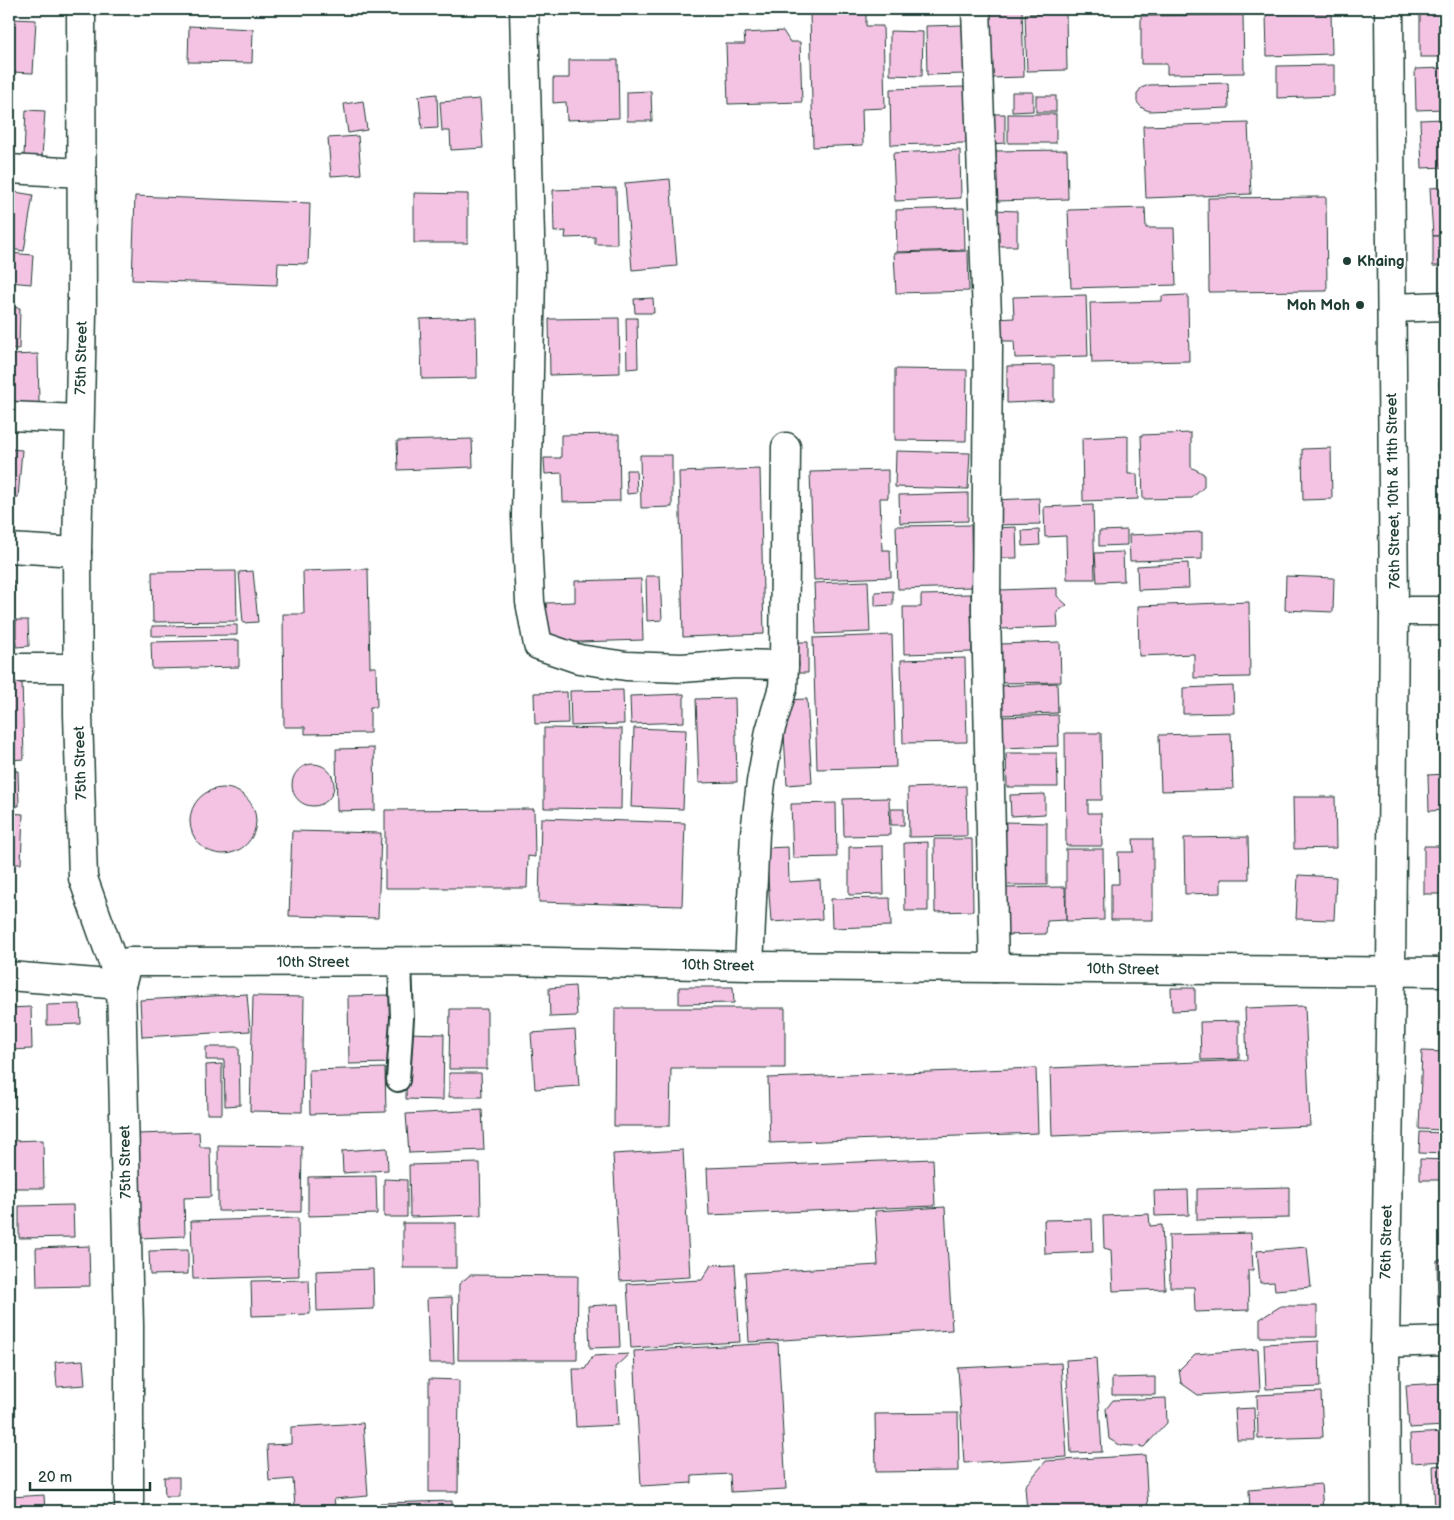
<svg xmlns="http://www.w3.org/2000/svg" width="1454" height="1520" font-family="'Balsamiq Sans',sans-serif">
<rect width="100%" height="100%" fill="#fff"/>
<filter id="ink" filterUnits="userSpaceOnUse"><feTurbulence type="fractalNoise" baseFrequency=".02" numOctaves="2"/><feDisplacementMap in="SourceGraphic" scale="10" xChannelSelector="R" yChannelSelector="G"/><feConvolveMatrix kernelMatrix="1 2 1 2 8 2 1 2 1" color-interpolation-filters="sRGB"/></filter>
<g filter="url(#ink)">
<!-- building -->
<g fill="#f4c3e4" stroke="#1f3d34">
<polygon points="990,9 1022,9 1024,77 991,78"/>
<rect x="1420" y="9" width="25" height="48"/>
<polygon points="866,12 866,26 883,26 885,108 862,109 863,145 813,147 810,13"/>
<polygon points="1331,12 1332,54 1267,56 1266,14"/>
<polygon points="1066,13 1067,70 1027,71 1025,14"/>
<polygon points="1243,15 1244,73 1167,74 1167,64 1141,64 1141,16"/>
<polygon points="12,19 36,20 33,73 10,72"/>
<polygon points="962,25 964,74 927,75 926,26"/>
<polygon points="189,26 253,29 252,63 188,62"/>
<polygon points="783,31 790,42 800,42 802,102 728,104 726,44 745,44 744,33"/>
<polygon points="890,31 923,32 922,76 890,75"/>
<polygon points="569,60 618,60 619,118 567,120 566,102 553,103 553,78 569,78"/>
<polygon points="1334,65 1334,96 1277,98 1277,66"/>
<polygon points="1445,68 1445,109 1416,110 1415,69"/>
<polygon points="1228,83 1229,108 1149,111 1142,108 1137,102 1137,94 1141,88 1149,85"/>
<polygon points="965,87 966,143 891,145 890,89"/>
<polygon points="651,91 652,121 627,121 627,92"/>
<polygon points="1012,92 1033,92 1033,111 1012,112"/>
<polygon points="437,94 438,128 422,129 419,96"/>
<rect x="1036" y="96" width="20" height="16"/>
<polygon points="480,99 483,148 451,150 450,131 442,131 440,102"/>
<polygon points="363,101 367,130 348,133 344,104"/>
<polygon points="26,110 45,111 42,157 24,156"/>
<polygon points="992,114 1005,114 1005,143 992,144"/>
<rect x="1008" y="114" width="48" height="29"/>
<polygon points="1445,119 1445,167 1422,168 1420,120"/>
<polygon points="1248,123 1251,194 1146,198 1143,126"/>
<polygon points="358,136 361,174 331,176 328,138"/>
<polygon points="960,150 961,198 895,201 893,153"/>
<polygon points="1067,150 1068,199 997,201 996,151"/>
<polygon points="670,179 677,266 632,270 625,183"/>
<polygon points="1445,187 1445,235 1433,236 1430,188"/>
<polygon points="616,188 617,244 595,244 595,237 565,238 566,231 554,232 553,190"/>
<polygon points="9,191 33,195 24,251 9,249"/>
<polygon points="414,193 468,194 468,243 414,243"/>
<polygon points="135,196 310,203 308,264 278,263 277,285 132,280"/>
<polygon points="1326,197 1327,291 1209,292 1208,198"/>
<polygon points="964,208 965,250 897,252 896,210"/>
<polygon points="1145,208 1146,228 1174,228 1176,285 1071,288 1068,210"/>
<polygon points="994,210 1017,211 1017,246 993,246"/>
<rect x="1433" y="236" width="12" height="30"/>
<polygon points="968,251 969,291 896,293 894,253"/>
<polygon points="9,253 33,255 31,284 9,282"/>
<polygon points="1086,295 1088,356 1015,358 1014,341 997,341 996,319 1014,318 1013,297"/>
<polygon points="1188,295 1189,361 1092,363 1090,303 1162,301 1162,296"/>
<polygon points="653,298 654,313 635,313 634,299"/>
<polygon points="9,307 20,308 19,349 9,349"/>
<polygon points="476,317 477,378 422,379 420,319"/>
<polygon points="619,318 620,373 550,375 549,319"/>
<polygon points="626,318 637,318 638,368 627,369"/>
<polygon points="38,354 39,403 9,404 9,355"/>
<polygon points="1054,365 1054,401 1007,403 1007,366"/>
<polygon points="895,369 967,370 966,441 895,440"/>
<polygon points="1439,382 1445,382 1445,424 1442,424"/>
<polygon points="1191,433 1191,467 1204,474 1204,487 1192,498 1143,499 1141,435"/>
<polygon points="619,434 620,501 563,502 562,473 545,474 544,458 561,458 561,435"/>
<polygon points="1128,436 1128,474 1137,474 1138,499 1083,501 1082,438"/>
<polygon points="472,439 473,467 398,470 397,441"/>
<polygon points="1331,448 1332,499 1303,500 1302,449"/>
<polygon points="9,449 22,450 18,498 9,498"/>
<polygon points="896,451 970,453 968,489 895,487"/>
<polygon points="640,455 672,455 672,507 641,508"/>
<polygon points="760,469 764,634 683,637 679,472"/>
<polygon points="626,470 636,470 637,493 627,494"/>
<polygon points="888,470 888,498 880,498 882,550 890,550 891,577 814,580 810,472"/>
<polygon points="968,493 968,521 900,523 899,495"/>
<polygon points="1039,498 1040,524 996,525 995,500"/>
<polygon points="1093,505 1095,579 1067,579 1066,536 1045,537 1044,507"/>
<polygon points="971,525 972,587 898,589 896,526"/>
<polygon points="1016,527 1017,558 996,558 995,528"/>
<polygon points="1039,530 1040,545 1023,546 1022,531"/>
<polygon points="1127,530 1127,545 1099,546 1099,531"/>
<polygon points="1202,532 1202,559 1130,561 1129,535"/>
<polygon points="1123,552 1124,581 1097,582 1095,553"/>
<polygon points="1188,563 1189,588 1138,590 1137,566"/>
<polygon points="368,569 370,667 376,667 377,707 370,707 370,733 305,734 305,727 284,727 283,614 304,614 303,571"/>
<polygon points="236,571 237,621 153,622 152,572"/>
<polygon points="253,571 258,622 243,623 239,572"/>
<polygon points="646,576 660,576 662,620 647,621"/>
<polygon points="1286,576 1334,578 1333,612 1285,610"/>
<polygon points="641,579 643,640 547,643 546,603 575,602 575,581"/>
<rect x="9" y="581" width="5" height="36"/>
<polygon points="868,581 870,632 816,634 814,583"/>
<polygon points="1057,588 1057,596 1067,605 1057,612 1058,627 1001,629 999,590"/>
<polygon points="893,591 893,605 875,606 875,592"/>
<polygon points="971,594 972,652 904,654 903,607 921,607 921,595"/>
<polygon points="1249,602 1250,677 1194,678 1194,654 1139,656 1138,606"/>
<rect x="9" y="620" width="4" height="29"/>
<polygon points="16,620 28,620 29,646 16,647"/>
<polygon points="237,625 237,635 152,636 152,626"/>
<polygon points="892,635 896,767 817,769 813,638"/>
<polygon points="239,640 239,667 152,669 151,642"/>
<polygon points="792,642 808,642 808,673 793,673"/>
<polygon points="1060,642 1061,682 1000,683 1000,644"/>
<polygon points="1442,651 1445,651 1445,691 1443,691"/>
<polygon points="965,658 967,742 903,743 901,660"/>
<polygon points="9,679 22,679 24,759 9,760"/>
<polygon points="1057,683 1058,713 1000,715 999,686"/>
<polygon points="1233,686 1234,713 1183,714 1183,688"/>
<polygon points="623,690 624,724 571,726 570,691"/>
<polygon points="567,692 568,723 535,724 534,693"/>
<polygon points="684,694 684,722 631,724 630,696"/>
<polygon points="735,698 737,782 699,783 696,699"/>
<polygon points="807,699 812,783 787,785 782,700"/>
<polygon points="1058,715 1059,746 1002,748 1001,717"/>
<polygon points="544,728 622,729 621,809 544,808"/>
<polygon points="634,728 686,730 683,809 631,807"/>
<polygon points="1065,733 1101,733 1102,800 1088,800 1088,813 1101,813 1102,846 1066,846"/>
<polygon points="1231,733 1233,789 1161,791 1159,735"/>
<polygon points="374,748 375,810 337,811 336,749"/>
<polygon points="1006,753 1057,753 1058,787 1007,787"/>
<circle cx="313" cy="785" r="21"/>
<polygon points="9,771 18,771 19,806 9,806"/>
<polygon points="1445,774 1445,810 1429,811 1428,775"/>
<polygon points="966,786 967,836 909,837 908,788"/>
<circle cx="223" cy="821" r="33"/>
<polygon points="1045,794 1045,814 1011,816 1010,795"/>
<polygon points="1293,797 1335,797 1336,848 1294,849"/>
<polygon points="889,798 890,835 844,836 843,799"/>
<polygon points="836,803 837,857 793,858 791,804"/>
<polygon points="534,809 535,857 528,856 527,888 385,888 385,810"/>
<rect x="891" y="809" width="13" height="16"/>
<polygon points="9,813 23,814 21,864 9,864"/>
<polygon points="541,818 685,823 682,906 539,902"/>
<polygon points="1003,822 1047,823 1047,885 1003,885"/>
<polygon points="292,831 381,833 378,918 289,916"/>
<polygon points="1248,837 1249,879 1221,879 1221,893 1185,894 1184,838"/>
<polygon points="934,839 972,839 973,911 935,912"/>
<polygon points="1133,839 1153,839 1153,920 1111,920 1111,884 1119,884 1118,852 1134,852"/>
<polygon points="928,842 928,911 905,911 904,843"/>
<polygon points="883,846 884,894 849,895 849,847"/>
<rect x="1424" y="846" width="21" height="48"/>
<polygon points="788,847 789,882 820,880 822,919 771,922 766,848"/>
<polygon points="1066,849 1103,849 1104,920 1066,921"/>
<polygon points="1298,875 1336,877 1334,920 1296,919"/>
<polygon points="1065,887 1066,920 1047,921 1046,934 1002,935 1001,888"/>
<polygon points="890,898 891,926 832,928 831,899"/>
<polygon points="575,986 577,1016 550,1017 549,988"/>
<polygon points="679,987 733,987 734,1003 679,1004"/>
<polygon points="1171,988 1195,988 1195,1010 1172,1011"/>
<polygon points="247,994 250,1031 142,1037 140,1000"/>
<polygon points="390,995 392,1063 349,1064 348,996"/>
<polygon points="253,996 304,997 302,1112 250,1111"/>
<polygon points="80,1004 81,1024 47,1025 47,1005"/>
<polygon points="1305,1006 1310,1126 1052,1136 1050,1068 1247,1060 1245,1008"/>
<polygon points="31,1007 32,1049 9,1050 9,1008"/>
<polygon points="615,1008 785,1008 785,1068 671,1068 670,1126 614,1126"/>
<polygon points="450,1009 487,1009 487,1069 449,1069"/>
<polygon points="1239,1021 1239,1059 1201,1060 1200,1022"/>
<polygon points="575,1030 579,1086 535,1089 531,1033"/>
<polygon points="407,1033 444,1034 443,1100 406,1099"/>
<polygon points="206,1047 239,1047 240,1105 225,1106 224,1060 206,1060"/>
<polygon points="1422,1051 1445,1052 1445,1130 1419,1129"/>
<polygon points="14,1058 15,1098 9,1098 9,1059"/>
<polygon points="222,1064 222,1114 207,1114 206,1065"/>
<polygon points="385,1068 386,1112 310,1114 309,1070"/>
<polygon points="1036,1068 1038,1133 770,1143 768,1078"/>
<polygon points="449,1073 481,1073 482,1097 449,1097"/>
<polygon points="482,1110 484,1150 409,1153 406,1114"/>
<polygon points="199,1132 200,1147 210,1147 211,1197 184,1198 185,1236 140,1238 137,1134"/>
<polygon points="1420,1132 1445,1133 1445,1154 1419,1153"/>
<polygon points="43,1140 44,1188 9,1188 9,1141"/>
<polygon points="218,1145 302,1146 301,1212 218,1211"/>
<polygon points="387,1148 388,1170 343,1173 342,1151"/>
<polygon points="683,1150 690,1277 620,1281 613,1154"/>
<polygon points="933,1159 935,1206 709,1215 707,1168"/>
<polygon points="1420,1159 1445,1160 1445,1180 1420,1180"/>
<polygon points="480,1163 481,1215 410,1217 409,1165"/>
<polygon points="376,1176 377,1214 308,1216 308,1177"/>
<polygon points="384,1179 407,1180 407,1217 384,1217"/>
<polygon points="1289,1187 1289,1218 1197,1220 1197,1189"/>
<polygon points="1188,1190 1189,1215 1155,1216 1154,1191"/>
<polygon points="73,1205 74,1237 19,1238 19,1206"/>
<polygon points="945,1207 952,1330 749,1342 745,1273 878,1265 875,1211"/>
<polygon points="1149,1214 1150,1226 1162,1225 1165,1289 1113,1291 1111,1250 1104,1248 1103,1216"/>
<polygon points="298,1218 299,1276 193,1279 191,1221"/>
<polygon points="1092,1219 1093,1252 1045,1254 1044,1220"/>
<rect x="403" y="1223" width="53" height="45"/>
<polygon points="1251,1233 1253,1270 1248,1270 1249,1310 1195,1312 1194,1287 1170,1287 1169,1235"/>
<polygon points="89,1246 90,1286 37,1287 36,1248"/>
<polygon points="1307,1247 1311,1287 1275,1290 1274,1282 1260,1283 1257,1251"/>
<polygon points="188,1250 188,1274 150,1275 149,1251"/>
<polygon points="1437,1260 1445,1260 1445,1305 1438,1305"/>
<polygon points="735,1264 740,1342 631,1348 627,1284 702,1280 711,1265"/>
<polygon points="373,1269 374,1309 317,1311 316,1271"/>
<polygon points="470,1275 578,1276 577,1360 458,1360 459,1284"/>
<polygon points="309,1280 310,1314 252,1316 251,1281"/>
<polygon points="452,1297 454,1363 429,1363 427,1298"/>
<polygon points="618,1304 620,1347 590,1348 588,1306"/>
<polygon points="1281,1306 1317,1306 1317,1337 1260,1337 1260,1319"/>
<polygon points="1319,1341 1320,1387 1266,1389 1264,1344"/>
<polygon points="778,1343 786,1489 731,1492 730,1474 692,1476 692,1483 641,1486 634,1351"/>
<polygon points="1258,1349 1260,1391 1198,1395 1181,1383 1179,1370 1195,1354"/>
<polygon points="629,1354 615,1367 618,1425 576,1427 573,1369 585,1369 593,1356"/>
<polygon points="1096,1358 1102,1452 1071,1453 1066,1360"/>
<polygon points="83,1360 85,1385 57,1387 55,1362"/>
<polygon points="1061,1363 1067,1457 964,1463 958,1368"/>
<polygon points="1155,1377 1155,1395 1112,1395 1112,1378"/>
<polygon points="429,1379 459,1380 458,1492 429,1492"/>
<polygon points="1445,1383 1445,1426 1409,1428 1406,1385"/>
<polygon points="1321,1392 1323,1437 1258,1439 1257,1395"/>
<polygon points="1166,1398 1167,1423 1144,1447 1120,1445 1109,1439 1106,1409 1113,1400"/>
<polygon points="1254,1408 1255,1440 1237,1440 1235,1409"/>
<polygon points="958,1413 959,1471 876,1472 875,1414"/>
<polygon points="363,1423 368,1496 334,1499 335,1505 295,1508 293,1479 269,1481 267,1445 291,1444 291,1427"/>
<polygon points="1445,1432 1445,1461 1411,1463 1410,1434"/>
<polygon points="1145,1455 1148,1510 1123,1511 1027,1511 1025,1486 1046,1461"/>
<polygon points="1445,1465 1445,1511 1435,1511 1433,1466"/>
<polygon points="164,1477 179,1477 179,1496 165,1496"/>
<polygon points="1321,1484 1323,1511 1244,1511 1250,1511 1249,1490"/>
<polygon points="44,1495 45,1511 11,1511 10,1497"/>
<polygon points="452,1501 452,1511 380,1511 380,1503"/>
</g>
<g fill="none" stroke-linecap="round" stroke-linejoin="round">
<defs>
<polyline id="lane" points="398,1080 402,1018 400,962"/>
<g id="street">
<polyline points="81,9 82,313 77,552 78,715 83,878 121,985 129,1326 129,1511"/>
<polyline points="524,9 531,274 526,516 530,602 538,645 579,659 626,666 682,668 735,664 784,665 783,687 770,731 761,782 755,833 749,966"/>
<polyline points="976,9 988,345 986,610 994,968"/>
<polyline points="9,169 82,173"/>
<polyline points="1392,308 1445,306"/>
<polyline points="9,416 79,419"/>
<polyline points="9,548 77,552"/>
<polyline points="1394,611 1445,611"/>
<polyline points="784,665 786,447"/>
<polyline points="9,668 79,668"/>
<polyline points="9,976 121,985 128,962 154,962 503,961 749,966 1445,972"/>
<polyline points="1385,1343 1445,1341"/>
</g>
<polyline id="secondary" points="1386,1511 1385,1343 1391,973 1394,611 1389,9"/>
</defs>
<!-- lane casing -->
<use href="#lane" stroke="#1f3d34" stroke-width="26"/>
<!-- street casing -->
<use href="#street" stroke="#1f3d34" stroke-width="31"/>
<!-- secondary casing -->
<use href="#secondary" stroke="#1f3d34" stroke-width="31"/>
<!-- lane -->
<use href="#lane" stroke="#fff" stroke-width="22"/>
<!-- street -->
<use href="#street" stroke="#fff" stroke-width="28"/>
<!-- secondary -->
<use href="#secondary" stroke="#fff" stroke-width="28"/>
</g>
</g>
<!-- markers -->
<g fill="#1f3d34" stroke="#fff" stroke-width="2">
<circle cx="1347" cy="261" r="5"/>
<circle cx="1360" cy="305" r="5"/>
</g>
<g text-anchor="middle" stroke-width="4" stroke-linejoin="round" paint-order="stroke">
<!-- poi labels -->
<g font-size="15" font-weight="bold" fill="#1f3d34" stroke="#fff" text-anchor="start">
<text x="1357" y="266">Khaing</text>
<text x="1350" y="310" text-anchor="end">Moh Moh</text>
</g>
<!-- street labels -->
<g font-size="15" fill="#1f3d34" stroke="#fff">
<text transform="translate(81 358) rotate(-89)" y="5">75th Street</text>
<text transform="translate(1393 491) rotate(-91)" y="5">76th Street, 10th &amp; 11th Street</text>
<text transform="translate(80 763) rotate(-92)" y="5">75th Street</text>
<text x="313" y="967">10th Street</text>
<text transform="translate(718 965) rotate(1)" y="5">10th Street</text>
<text transform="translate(1123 969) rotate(1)" y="5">10th Street</text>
<text transform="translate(125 1162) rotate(-91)" y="5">75th Street</text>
<text transform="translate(1386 1242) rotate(-89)" y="5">76th Street</text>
</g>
</g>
<!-- margin -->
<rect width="1454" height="1520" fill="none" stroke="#fff" stroke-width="30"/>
<rect x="15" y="15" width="1424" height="1490" fill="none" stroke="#1f3d34" stroke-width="2" filter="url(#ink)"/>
<!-- scale -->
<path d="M30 1482v8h120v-8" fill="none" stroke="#1f3d34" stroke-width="2.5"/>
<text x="38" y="1482" font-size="15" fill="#1f3d34" stroke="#ffffff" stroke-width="4" paint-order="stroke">20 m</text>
</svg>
